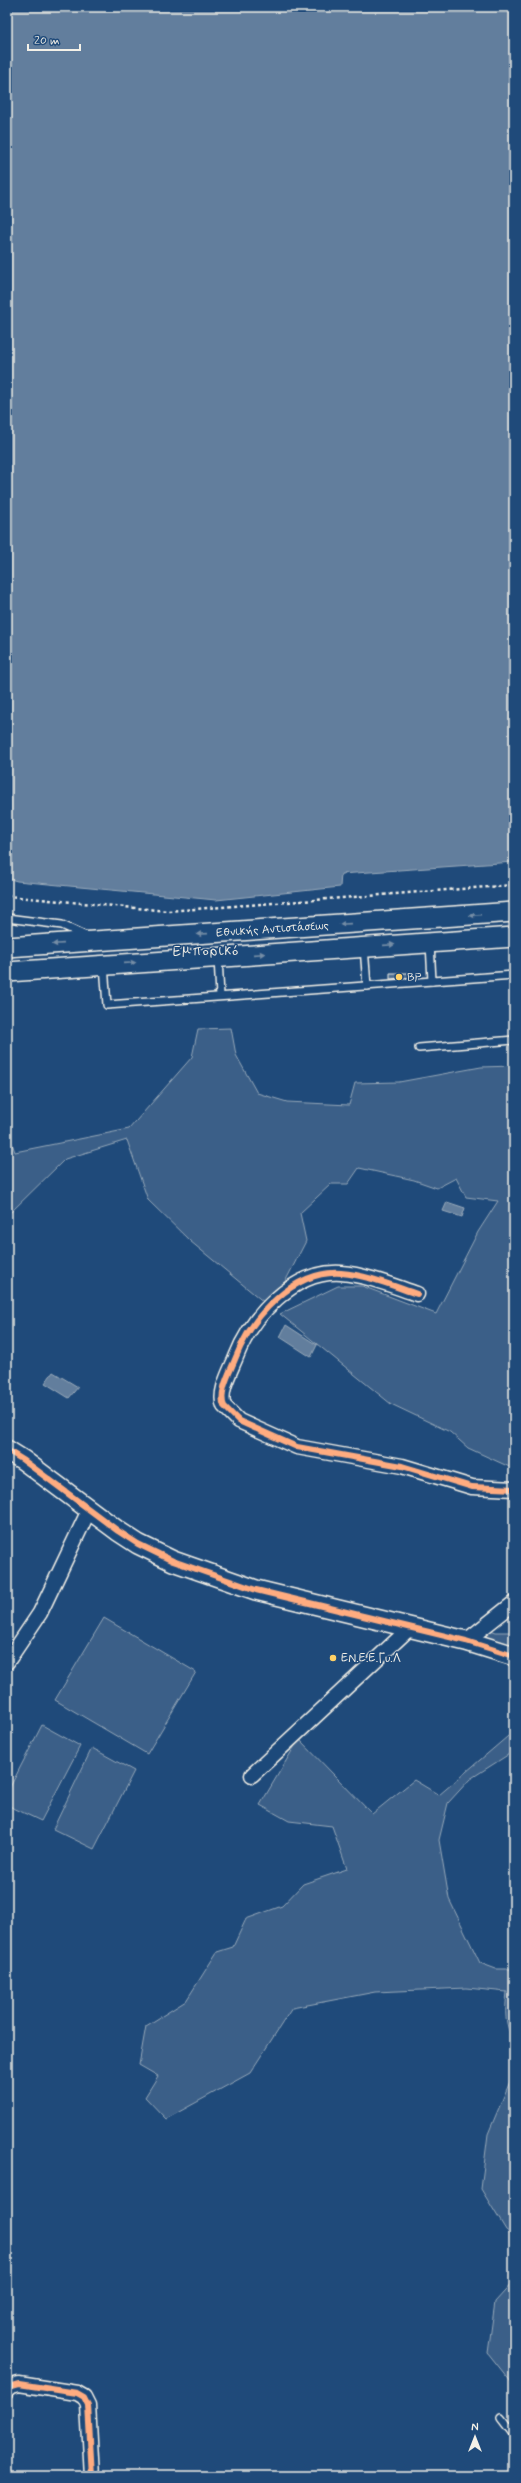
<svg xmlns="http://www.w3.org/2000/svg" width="521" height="2483" font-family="Mynerve,sans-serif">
<rect width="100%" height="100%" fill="#1f4a7a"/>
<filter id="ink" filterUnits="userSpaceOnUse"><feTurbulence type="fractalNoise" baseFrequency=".025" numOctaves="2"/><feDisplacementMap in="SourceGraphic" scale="8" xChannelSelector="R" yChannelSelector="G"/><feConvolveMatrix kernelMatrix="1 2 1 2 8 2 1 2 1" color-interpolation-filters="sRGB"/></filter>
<g filter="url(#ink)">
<!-- green -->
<g fill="#3a5f88" stroke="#97a8b8">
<polygon points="231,1028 236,1055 257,1093 287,1102 349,1105 355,1083 399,1082 481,1067 514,1066 514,1469 468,1448 450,1432 391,1404 280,1314 338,1286 362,1286 436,1314 478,1232 498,1201 466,1197 456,1178 437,1188 414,1180 359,1168 348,1184 331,1184 300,1213 306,1241 286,1280 265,1303 190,1241 148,1200 127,1140 65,1159 7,1216 7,1129 15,1152 129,1129 192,1057 198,1029"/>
<polygon points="104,1618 196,1672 147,1754 55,1700"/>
<polygon points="488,1629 496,1632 514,1632 514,1651 478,1637"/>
<polygon points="42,1725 80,1746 41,1821 7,1805 7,1793"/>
<path d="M514,1731V1751L470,1779L448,1803L439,1840L449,1899L480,1963L496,1969H514V2041C504,2024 505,2011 507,1992L467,1988L375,1992L292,2008L250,2073L166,2119L145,2097L158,2076L139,2065L146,2026L186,2001L217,1952L233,1947L246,1919L282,1906L303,1884L347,1869L332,1826L289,1821L260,1805L299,1739L372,1814L414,1780L439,1795Z"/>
<polygon points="92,1748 134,1771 94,1849 53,1829"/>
<polygon points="514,2072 514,2236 506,2230 481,2189 488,2134"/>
<polygon points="514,2281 514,2381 511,2382 488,2353 495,2302"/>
</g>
<!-- water -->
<g fill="#627e9d" stroke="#9cacbb">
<polygon points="7,7 514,7 514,862 341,874 340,887 216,900 17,881 7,878"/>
<polygon points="447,1202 465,1208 462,1217 443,1211"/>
<polygon points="286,1325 317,1345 311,1357 280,1337"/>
<polygon points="53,1372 78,1387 69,1398 45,1383"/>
</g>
<!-- building -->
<polygon fill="#4d6e92" stroke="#f4f1e8" points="390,973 412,973 413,977 390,979"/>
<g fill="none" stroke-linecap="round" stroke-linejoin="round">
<defs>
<g id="lane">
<polyline points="7,918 62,925 86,936"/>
<polyline points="430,943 432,981"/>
<polyline points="364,947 367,986"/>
<polyline points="218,957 220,996"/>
<polyline points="104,965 107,1005 514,975"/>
<polyline points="419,1048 514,1040"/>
<polyline points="501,2418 514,2435"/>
</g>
<g id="street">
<path d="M417,1294C393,1286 367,1275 341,1273C294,1270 252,1316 236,1357C231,1370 218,1392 224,1406L239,1421L297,1447L402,1466L472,1487L514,1489"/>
<polyline points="466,1641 514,1603"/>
<polyline points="7,1662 40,1613 90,1508"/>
<polyline points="252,1775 411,1627"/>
<polyline points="7,2390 12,2386 19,2384 77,2393 84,2397 88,2405 92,2476"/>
</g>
<g id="secondary">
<path id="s1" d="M7,947L514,912"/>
<polyline points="7,972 514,937"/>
<polyline points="7,1450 23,1460 118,1531 138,1544 173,1561 256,1590 466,1641 514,1656"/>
</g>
</defs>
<!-- lane casing -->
<use href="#lane" stroke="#f4f1e8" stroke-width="10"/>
<!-- street casing -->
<use href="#street" stroke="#f4f1e8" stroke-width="17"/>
<!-- secondary casing -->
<use href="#secondary" stroke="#f4f1e8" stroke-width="22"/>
<!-- path -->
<polyline stroke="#f4f1e8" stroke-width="2.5" stroke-dasharray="3 3" stroke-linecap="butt" points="7,896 168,911 514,885"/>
<!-- lane -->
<use href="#lane" stroke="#1f4a7a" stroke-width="7"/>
<!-- street -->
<use href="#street" stroke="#1f4a7a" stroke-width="14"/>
<!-- secondary -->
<use href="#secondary" stroke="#1f4a7a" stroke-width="19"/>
<defs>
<g id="cycleway">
<path d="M417,1294C393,1286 367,1275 341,1273C294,1270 252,1316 236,1357C231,1370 218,1392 224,1406L239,1421L297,1447L402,1466L472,1487L514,1489"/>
<polyline points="7,1450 23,1460 118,1531 138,1544 173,1561 256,1590 466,1641 514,1656"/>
<polyline points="7,2390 12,2386 19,2384 77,2393 84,2397 88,2405 92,2476"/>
</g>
</defs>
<!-- cycleway casing -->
<use href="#cycleway" stroke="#1f4a7a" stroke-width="8"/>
<!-- cycleway -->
<use href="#cycleway" stroke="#ffac80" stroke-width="6"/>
</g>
<!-- one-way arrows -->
<defs><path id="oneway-solid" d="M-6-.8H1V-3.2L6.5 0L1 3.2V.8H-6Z"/></defs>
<g fill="#748da6">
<use href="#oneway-solid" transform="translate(475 915) rotate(176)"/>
<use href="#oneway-solid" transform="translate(345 924) rotate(176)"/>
<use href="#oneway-solid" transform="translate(202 934) rotate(176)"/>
<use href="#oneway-solid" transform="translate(58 944) rotate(176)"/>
<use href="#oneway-solid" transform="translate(389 945) rotate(-4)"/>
<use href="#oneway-solid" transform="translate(259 954) rotate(-4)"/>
<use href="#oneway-solid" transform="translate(130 963) rotate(-4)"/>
</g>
</g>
<!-- markers -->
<g fill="#ffd166" stroke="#1f4a7a" stroke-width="1.5">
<circle cx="399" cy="977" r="4"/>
<circle cx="333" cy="1658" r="4"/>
</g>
<g text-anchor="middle" stroke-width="3" stroke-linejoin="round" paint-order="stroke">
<!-- street labels -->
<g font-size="12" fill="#f4f1e8" stroke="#1f4a7a">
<text dy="4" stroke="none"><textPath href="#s1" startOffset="266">Εθνικής Αντιστάσεως</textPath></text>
</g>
<!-- poi labels -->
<g font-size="12" fill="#f4f1e8" stroke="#1f4a7a" text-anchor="start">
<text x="407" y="981">BP</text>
<text x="341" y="1662">ΕΝ.Ε.Ε.Γυ.Λ</text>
</g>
<!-- quarter labels -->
<g font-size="14" letter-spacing="1" fill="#f4f1e8" stroke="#1f4a7a">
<text x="206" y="955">Εμπορικό</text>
</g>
</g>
<!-- margin -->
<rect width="521" height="2483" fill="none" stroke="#1f4a7a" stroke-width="24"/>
<rect x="12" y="12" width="497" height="2459" fill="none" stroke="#f4f1e8" stroke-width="1.5" filter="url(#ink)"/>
<!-- north arrow -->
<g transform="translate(475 2437)" stroke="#1f4a7a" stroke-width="3" paint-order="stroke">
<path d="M0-3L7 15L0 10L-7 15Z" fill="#f4f1e8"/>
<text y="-6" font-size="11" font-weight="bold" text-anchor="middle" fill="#f4f1e8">N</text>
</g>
<!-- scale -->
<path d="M28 44v6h52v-6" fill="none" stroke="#f4f1e8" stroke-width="2"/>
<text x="34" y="44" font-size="12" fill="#f4f1e8" stroke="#1f4a7a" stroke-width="3" paint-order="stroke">20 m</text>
</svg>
